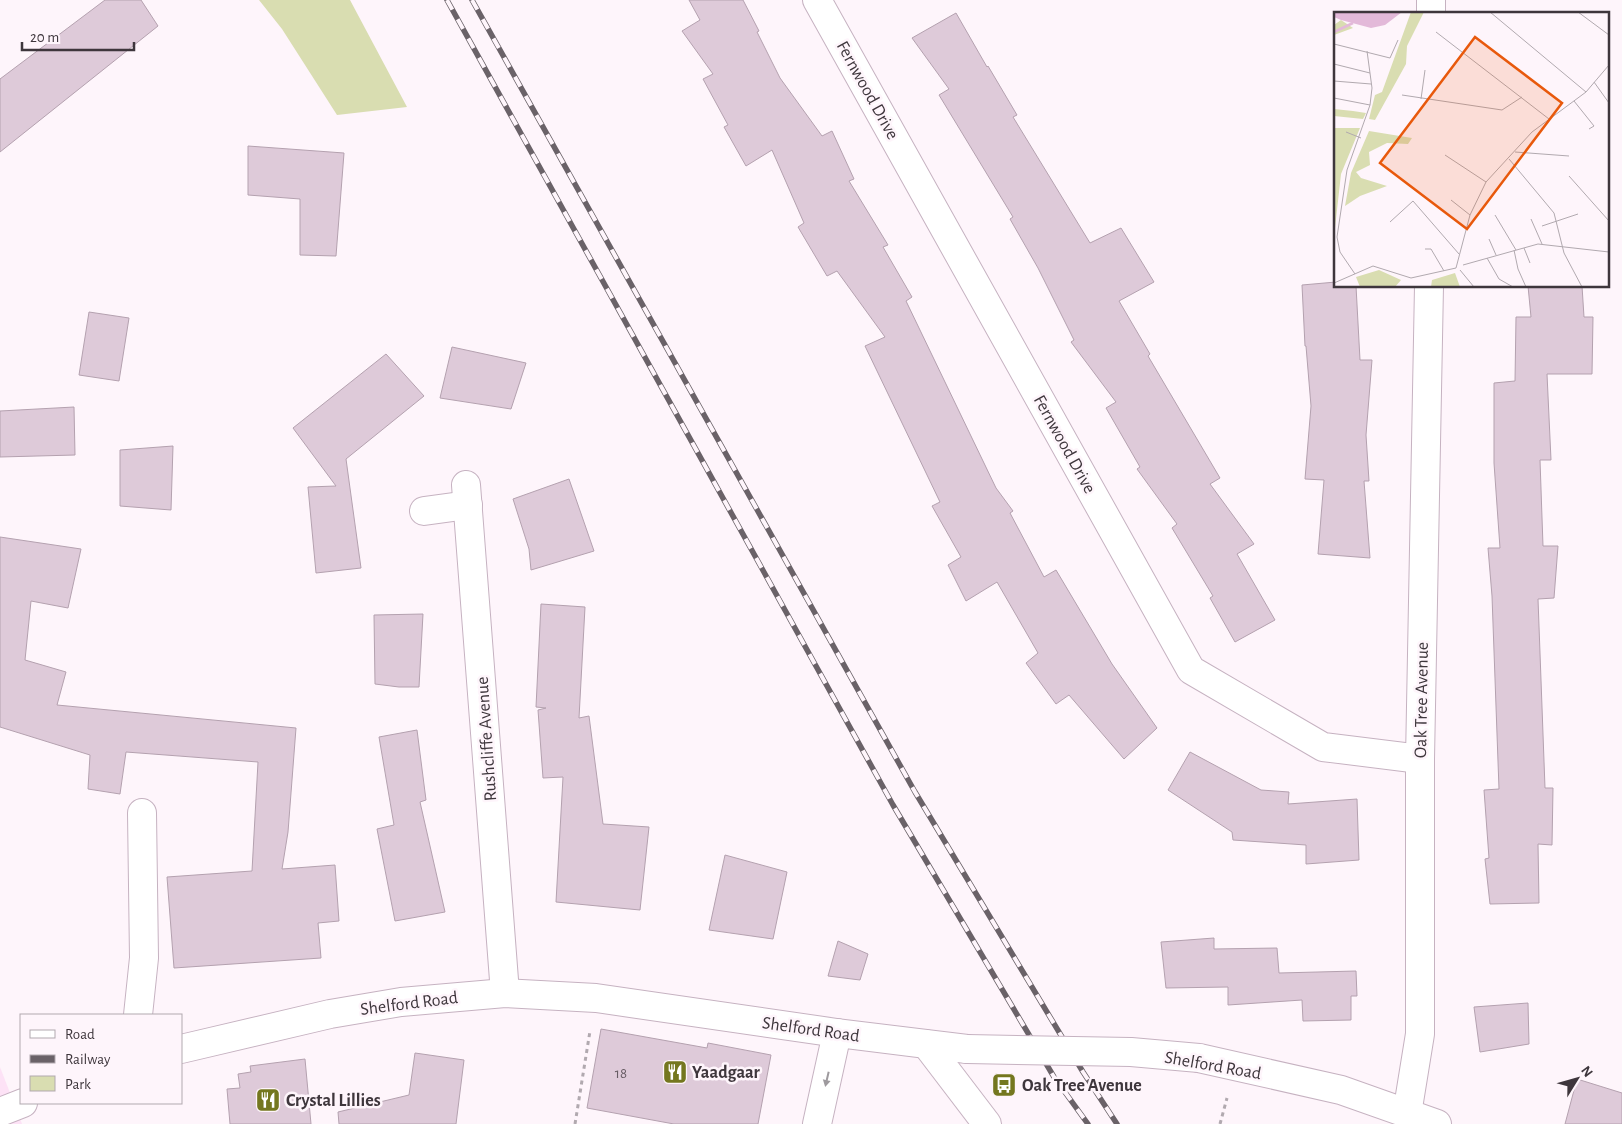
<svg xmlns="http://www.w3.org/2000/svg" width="1622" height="1124" font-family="'Alegreya Sans',sans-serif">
<rect width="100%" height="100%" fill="#fef5fb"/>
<!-- built -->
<polygon fill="#fde2f6" points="0,1067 22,1124 0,1124"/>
<!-- green -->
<polygon fill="#d9ddb1" points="259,0 350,0 407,107 337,115 282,29"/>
<!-- building -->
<g fill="#decad9" stroke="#b4a1af">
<polygon points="105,0 141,0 158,26 0,152 0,79"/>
<polygon points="689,0 743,0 759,31 757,32 780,78 822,136 832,131 854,179 849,181 888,245 883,247 912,297 906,301 996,488 1013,511 1010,513 1044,577 1056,570 1112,664 1157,728 1124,759 1069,695 1056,704 1026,663 1038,653 997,582 966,601 948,565 961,557 932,506 940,502 865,346 885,337 837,271 827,276 798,227 804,223 772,150 746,166 724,127 728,125 703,79 713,74 682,31 700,20"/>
<polygon points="956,13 987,67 988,66 1017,115 1013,117 1090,243 1121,228 1154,282 1119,301 1150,354 1148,356 1220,478 1210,484 1254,544 1237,554 1275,620 1235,642 1210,598 1213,596 1172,528 1177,524 1137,469 1140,467 1106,408 1116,402 1071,342 1074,340 1038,268 1010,219 1013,217 939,95 949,89 912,38"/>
<polygon points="248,146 344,153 336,256 300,255 300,199 248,195"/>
<polygon points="1336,282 1336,286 1356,286 1360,360 1372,360 1366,435 1369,481 1364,481 1370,558 1318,554 1324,480 1305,479 1311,406 1306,346 1305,346 1302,285"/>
<polygon points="1528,286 1582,286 1584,317 1593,317 1592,374 1547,374 1551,460 1540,460 1543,546 1558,546 1554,598 1538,599 1545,788 1553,788 1552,845 1538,844 1539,903 1490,904 1485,859 1489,858 1484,790 1499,789 1492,596 1488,548 1500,548 1494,463 1494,383 1515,381 1516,317 1531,317"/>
<polygon points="89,312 129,318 119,381 79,375"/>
<polygon points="452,347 526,363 511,409 440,398"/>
<polygon points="386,354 424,396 346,459 361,568 316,573 308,487 336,486 293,428"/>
<polygon points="74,407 75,455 0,457 0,411"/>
<polygon points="173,446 171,510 120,506 120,450"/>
<polygon points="569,479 594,551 531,570 529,549 513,499"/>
<polygon points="0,537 81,549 68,608 31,601 25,660 66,672 57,705 296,728 288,832 282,869 335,865 339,921 318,923 321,958 174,968 167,877 252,871 258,762 126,752 120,794 88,789 90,755 0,727"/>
<polygon points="541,604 585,607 579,718 589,716 603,824 649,827 640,910 556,902 563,777 543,778 538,710 546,708 536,707"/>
<polygon points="423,614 419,687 399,687 375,684 374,615"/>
<polygon points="417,730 426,800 420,802 445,912 395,921 377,829 394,825 379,737"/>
<polygon points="1190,752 1261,790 1289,792 1288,804 1357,799 1359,860 1306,864 1306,845 1233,840 1232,832 1168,790"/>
<polygon points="725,855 787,872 773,939 709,930"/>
<polygon points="1214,938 1214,949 1277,948 1279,973 1356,971 1357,996 1351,996 1351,1020 1303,1021 1302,1000 1228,1005 1228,987 1166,988 1161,942"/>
<polygon points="838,941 868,954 860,980 828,976"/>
<polygon points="1528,1003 1529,1044 1480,1052 1474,1007"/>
<polygon points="601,1029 707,1048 708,1043 771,1055 758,1124 674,1124 587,1108"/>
<polygon points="415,1053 464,1060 456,1124 339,1124 338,1112 409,1095"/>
<polygon points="305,1059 311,1124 230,1124 227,1089 240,1088 238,1074 251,1072 250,1066"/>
<polygon points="1577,1079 1622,1093 1622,1124 1565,1124"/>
</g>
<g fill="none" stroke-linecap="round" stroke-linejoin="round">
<defs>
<g id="minor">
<polyline points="817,0 1191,670 1323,747 1420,759"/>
<polyline points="1431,0 1431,14"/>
<polyline points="466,485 505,993"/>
<polyline points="424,511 468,505"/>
<polyline points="138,1015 144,958 142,813"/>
<polyline points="926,1044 987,1124"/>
<polyline points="181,1049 330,1014 401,1002 505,993 596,998 837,1033 967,1049"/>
<polyline points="1199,1058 1341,1090 1437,1124"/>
<polyline points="0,1112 23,1103"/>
<polyline points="1407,1114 1420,1034 1420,759 1429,286"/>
<polyline points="817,1124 837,1033"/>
</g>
</defs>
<!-- minor casing -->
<use href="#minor" stroke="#c6b2c1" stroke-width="30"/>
<!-- path -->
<g stroke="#b1a9af" stroke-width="3" stroke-dasharray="4 4" stroke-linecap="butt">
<polyline points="575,1124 590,1031"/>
<polyline points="1220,1124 1227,1098"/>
</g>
<!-- minor -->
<use href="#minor" stroke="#fff" stroke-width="28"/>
<defs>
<g id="rail">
<polyline points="447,0 893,805 1054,1077 1088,1124"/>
<polyline points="472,0 915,792 1083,1072 1117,1124"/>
</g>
</defs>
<!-- rail casing -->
<use href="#rail" stroke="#6a6268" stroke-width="5.5"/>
<!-- rail -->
<use href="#rail" stroke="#fef5fb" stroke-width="4" stroke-dasharray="11" stroke-linecap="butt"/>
<defs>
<polyline id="minor-bridge" points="967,1049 1131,1052 1199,1058"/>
</defs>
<!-- minor-bridge casing -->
<use href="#minor-bridge" stroke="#c6b2c1" stroke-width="30" stroke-linecap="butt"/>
<!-- minor-bridge -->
<use href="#minor-bridge" stroke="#fff" stroke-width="28"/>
</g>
<!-- one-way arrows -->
<defs><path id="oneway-solid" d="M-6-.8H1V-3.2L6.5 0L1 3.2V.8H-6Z" transform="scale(1.25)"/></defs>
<use fill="#9e9a9e" href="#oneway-solid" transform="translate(827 1079) rotate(103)"/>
<!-- icons -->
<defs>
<symbol id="restaurant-square" viewBox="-11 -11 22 22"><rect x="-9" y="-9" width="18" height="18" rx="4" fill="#74771f" stroke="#fef5fb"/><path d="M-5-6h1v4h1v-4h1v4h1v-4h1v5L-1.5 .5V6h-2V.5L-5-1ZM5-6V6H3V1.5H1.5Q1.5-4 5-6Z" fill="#fff"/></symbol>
<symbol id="bus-square" viewBox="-11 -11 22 22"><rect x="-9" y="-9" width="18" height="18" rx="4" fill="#74771f" stroke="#fef5fb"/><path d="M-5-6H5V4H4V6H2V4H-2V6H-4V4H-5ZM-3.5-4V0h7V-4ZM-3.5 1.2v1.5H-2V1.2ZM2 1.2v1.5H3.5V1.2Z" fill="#fff"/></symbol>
</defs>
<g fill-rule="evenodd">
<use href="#restaurant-square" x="661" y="1058" width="28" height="28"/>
<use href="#bus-square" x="990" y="1071" width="28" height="28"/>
<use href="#restaurant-square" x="254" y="1086" width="28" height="28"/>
</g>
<g text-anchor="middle" stroke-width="5" stroke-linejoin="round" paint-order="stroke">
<!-- number labels -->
<g font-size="15" fill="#665b63">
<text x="621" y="1078">18</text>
</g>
<!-- street labels -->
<g font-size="18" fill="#3e363c" stroke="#fef5fb">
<text transform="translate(868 90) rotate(61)" y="6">Fernwood Drive</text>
<text transform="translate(1065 444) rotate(61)" y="6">Fernwood Drive</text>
<text transform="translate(1421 700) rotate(-89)" y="6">Oak Tree Avenue</text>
<text transform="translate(486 739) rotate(-94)" y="6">Rushcliffe Avenue</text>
<text transform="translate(409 1003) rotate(-7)" y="6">Shelford Road</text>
<text transform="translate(811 1029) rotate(8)" y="6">Shelford Road</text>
<text transform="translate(1213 1065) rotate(10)" y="6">Shelford Road</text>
</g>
<!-- poi labels -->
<g font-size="18" font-weight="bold" fill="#3e363c" stroke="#fef5fb" text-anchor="start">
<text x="692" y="1078">Yaadgaar</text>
<text x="1022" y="1091">Oak Tree Avenue</text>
<text x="286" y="1106">Crystal Lillies</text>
</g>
</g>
<!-- overview -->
<g transform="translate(1334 12)">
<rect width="275" height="275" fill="#fef5fb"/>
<path d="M77,0H90L73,34L72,52L41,108L35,107L41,83L48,80ZM7,8L19,16L0,23V13ZM0,97L19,99L32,101L29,107L0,104ZM0,116H26L7,162L1,216ZM35,119L78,126L74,132L53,131L35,140L36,153L22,160L27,166L53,174L26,184L11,194L17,161ZM45,258L67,268L61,275H26L22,265ZM121,261L126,275H97L98,268Z" fill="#d9ddb1"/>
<path d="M0,0H68L51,13L37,16L7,8L0,5Z" fill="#e3b9d9"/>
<path fill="none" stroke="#e3b9d9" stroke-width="2.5" d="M0,20L19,11"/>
<path fill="none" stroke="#b1a9af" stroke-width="1" d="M156,0L252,80M244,0L275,23M102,20L215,107M0,32L56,46L64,28M0,52L36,61M0,69L37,72M260,70L275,91M68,83L168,98L188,85M0,86L36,93M87,87L91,58M240,89L260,114L255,117M12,120L27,126M181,140L235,144M111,143L152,170M175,147L220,201L230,241L248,275M235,164L275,209M117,188L136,203M161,203L182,238M197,207L208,232M56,210L79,189L125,242M208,214L244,202M155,227L162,243M190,236L196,251M91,237H97L110,259M180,238L184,257L192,275M153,246L165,267L179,275M129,253L204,232L275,240M122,256L136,203L152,170L198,120L252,80L275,53M126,258L140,275M21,262L6,240L3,225L13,158L36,93L38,76L33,39M0,271L39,254L77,266L122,256"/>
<path fill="#e8590c" fill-opacity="0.15" stroke="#e8590c" stroke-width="2.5" d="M141,25L228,91L133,217L46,151Z"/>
<rect width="275" height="275" fill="none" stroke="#3e363c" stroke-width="2.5"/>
</g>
<!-- legend -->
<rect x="20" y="1014" width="162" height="90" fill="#fef5fb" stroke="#b1a9af"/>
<rect x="30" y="1030" width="25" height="8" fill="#ffffff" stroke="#b1a9af"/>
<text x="65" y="1039" font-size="15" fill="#3e363c">Road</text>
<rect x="30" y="1055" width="25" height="8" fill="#6a6268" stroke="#b1a9af"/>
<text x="65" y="1064" font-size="15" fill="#3e363c">Railway</text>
<rect x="30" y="1076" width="25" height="15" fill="#d9ddb1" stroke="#b1a9af"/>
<text x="65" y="1089" font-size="15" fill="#3e363c">Park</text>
<!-- north arrow -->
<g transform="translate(1577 1079) rotate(53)" stroke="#fef5fb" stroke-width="4" paint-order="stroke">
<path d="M0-4L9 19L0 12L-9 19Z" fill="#3e363c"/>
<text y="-8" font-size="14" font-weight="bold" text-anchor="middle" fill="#3e363c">N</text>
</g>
<!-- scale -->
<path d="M22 42v8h112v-8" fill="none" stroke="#3e363c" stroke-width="2.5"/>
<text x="30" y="42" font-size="15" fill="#3e363c" stroke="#fef5fb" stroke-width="4" paint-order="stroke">20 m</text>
</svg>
